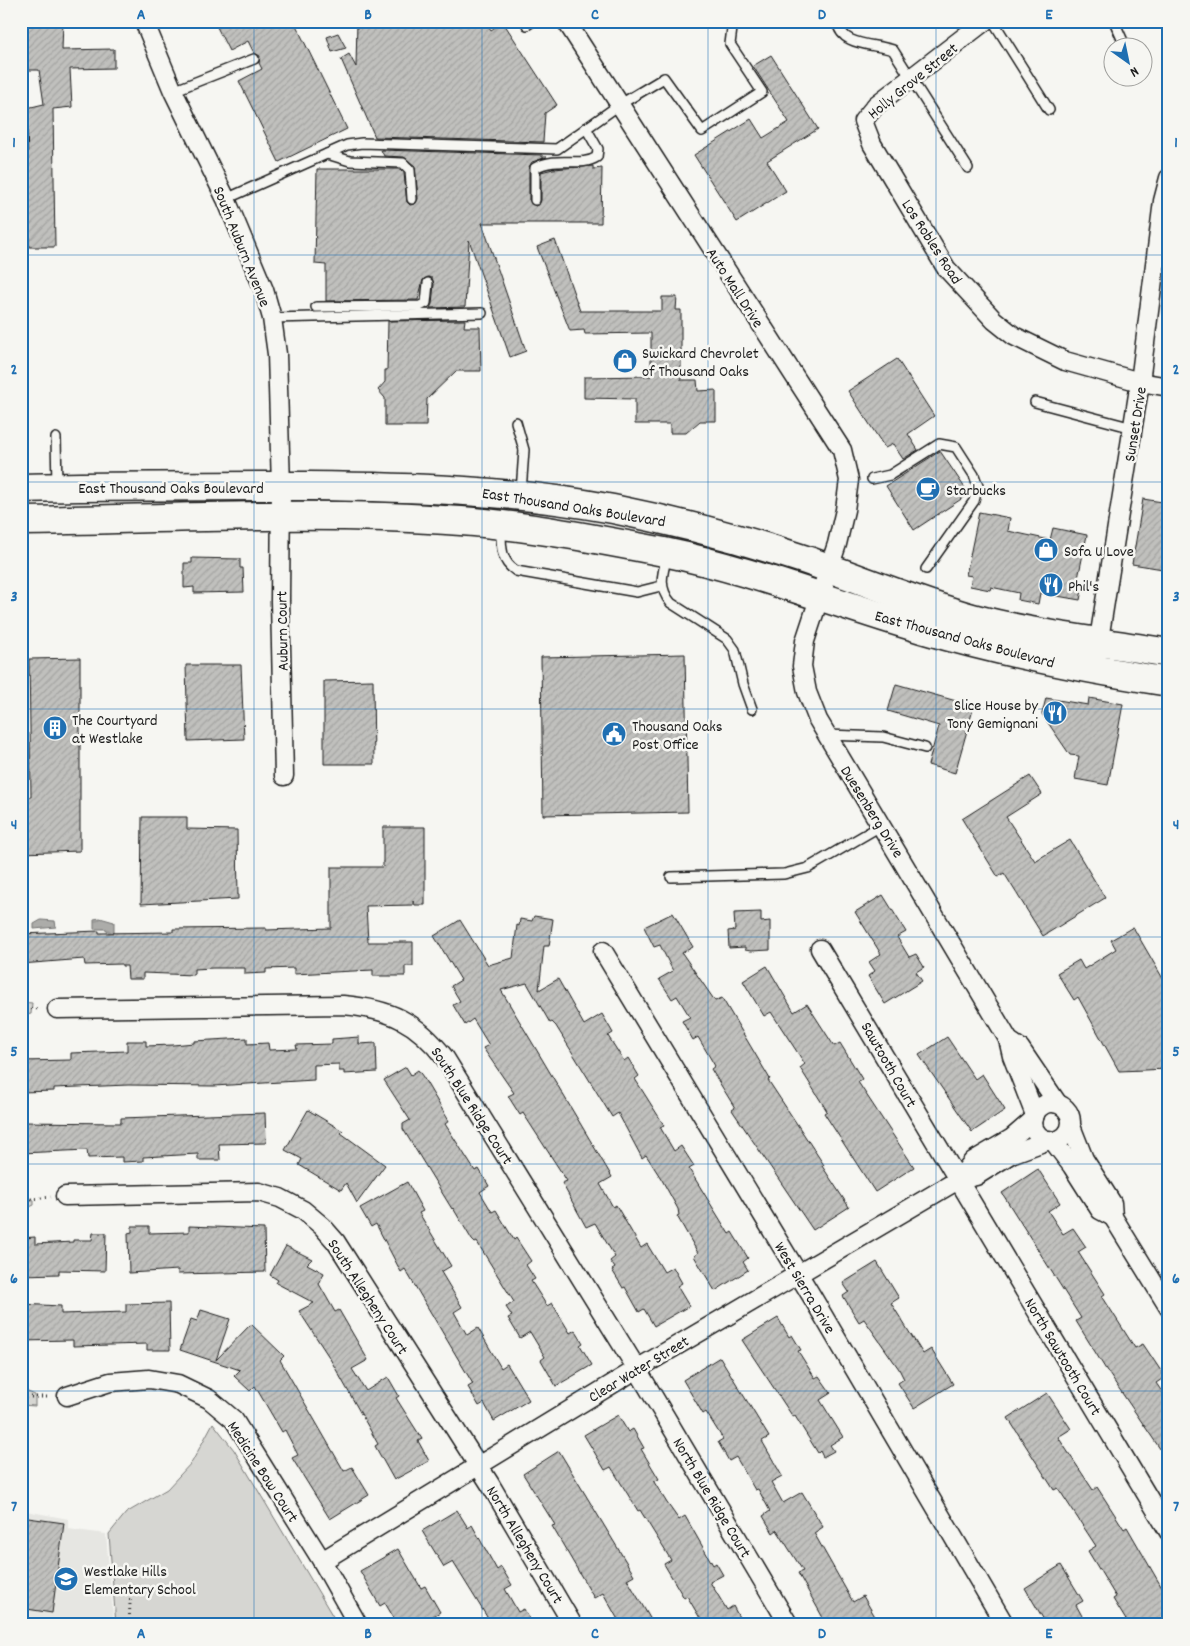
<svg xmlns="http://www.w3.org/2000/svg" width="1190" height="1646" font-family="Dekko,sans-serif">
<defs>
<pattern id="water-waves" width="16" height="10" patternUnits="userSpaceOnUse" patternTransform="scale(1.25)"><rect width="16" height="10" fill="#acaca9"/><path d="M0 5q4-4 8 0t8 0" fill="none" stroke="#939391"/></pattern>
<pattern id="building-hatch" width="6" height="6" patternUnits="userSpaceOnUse" patternTransform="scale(1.25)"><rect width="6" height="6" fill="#c0c0bd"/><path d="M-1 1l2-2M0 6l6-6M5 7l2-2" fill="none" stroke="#a4a4a2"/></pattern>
</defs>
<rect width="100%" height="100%" fill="#f6f6f2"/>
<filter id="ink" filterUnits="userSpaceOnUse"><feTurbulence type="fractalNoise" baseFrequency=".02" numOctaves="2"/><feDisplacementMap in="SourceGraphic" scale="10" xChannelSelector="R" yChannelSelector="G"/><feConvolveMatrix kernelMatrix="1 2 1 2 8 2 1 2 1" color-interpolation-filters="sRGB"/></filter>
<g filter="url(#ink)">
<!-- built -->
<polygon fill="#e6e6e2" points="21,1510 68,1519 68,1529 106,1534 114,1625 21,1625"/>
<!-- park -->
<g fill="#d6d6d2" stroke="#797977">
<polygon points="21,1002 32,1003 31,1014 21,1016"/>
<polygon points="21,1196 34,1200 34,1205 21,1211"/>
<polygon points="21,1389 35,1395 35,1406 21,1405"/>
<polygon points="213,1423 234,1450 338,1625 116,1625 109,1534 126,1513 167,1489 192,1462"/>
</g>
<!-- water -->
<g fill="url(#water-waves)" stroke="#727271">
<polygon points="100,918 114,922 114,934 110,934 106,929 94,929 94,919"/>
<polygon points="41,920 55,921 56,927 34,929 34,924"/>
</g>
<!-- building -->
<g fill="url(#building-hatch)" stroke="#1c1c1c">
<polygon points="21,21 63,21 62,50 114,49 114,68 70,69 72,107 53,109 55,247 29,247 27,108 44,104 39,70 21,70"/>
<polygon points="214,21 294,21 347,129 279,162 239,81 262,69 259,63 260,56 254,53 248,41 229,51"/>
<polygon points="357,21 485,21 491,30 503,22 557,105 545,113 543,142 375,137 341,59 349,54 356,67"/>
<polygon points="338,33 346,48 332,52 327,37"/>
<polygon points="771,55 818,129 767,161 786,191 737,222 694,155 751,119 763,138 789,122 753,66"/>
<polygon points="381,150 542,155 542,157 547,157 532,162 529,167 529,200 535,206 539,205 541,200 541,172 553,169 593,166 593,169 602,168 601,223 482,223 526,351 510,357 469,240 465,307 430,308 432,304 434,284 432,278 428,277 423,280 418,300 326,301 326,265 315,264 317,169 400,169 404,173 407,202 410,205 415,204 418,199 415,166 404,157 384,156"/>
<polygon points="555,240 580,311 662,311 662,297 677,297 676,310 681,310 681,380 697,380 698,391 716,390 716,421 700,421 686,433 670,433 670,424 635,424 635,399 584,398 584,377 651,376 651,333 585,334 584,330 570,331 537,247"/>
<polygon points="465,320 464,327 480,327 481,371 456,371 427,399 426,426 385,426 385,398 378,390 385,382 385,370 387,370 388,321"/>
<polygon points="897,359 934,416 908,434 918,450 903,459 893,444 885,448 848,391"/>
<polygon points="940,451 969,494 914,530 886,486"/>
<polygon points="1143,499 1169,503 1169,570 1132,564"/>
<polygon points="979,512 1010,518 1008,531 1050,540 1053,528 1087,535 1077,583 1083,584 1080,600 1040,593 1038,604 1018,600 1019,593 991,587 990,590 970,586 972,576 966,575"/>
<polygon points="192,558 240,559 240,568 243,568 244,592 194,593 194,587 184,588 184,563 192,563"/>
<polygon points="685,654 688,812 543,815 541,657"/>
<polygon points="80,658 80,851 21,853 21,797 31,797 29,659"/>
<polygon points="186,665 241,665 244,739 188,741"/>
<polygon points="373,680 374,764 324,764 324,681"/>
<polygon points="896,684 974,706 955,773 928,765 939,726 888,711"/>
<polygon points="1046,698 1088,705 1089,698 1123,704 1108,785 1075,779 1079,756 1070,755 1042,714"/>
<polygon points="1030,776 1042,794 1006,817 1035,861 1070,840 1105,898 1043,936 1004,873 998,877 962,819"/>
<polygon points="142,817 187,817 187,829 237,830 238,899 141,904"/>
<polygon points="383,827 425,827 425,905 415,905 413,901 413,905 366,906 368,942 413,942 413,966 405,966 405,976 373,976 373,970 294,974 294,968 266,969 266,973 245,974 245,968 213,968 194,969 194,975 143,973 143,979 128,979 127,966 122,966 122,964 85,965 84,959 21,964 21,934 99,931 99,933 173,932 173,929 266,928 266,930 331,928 331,867 383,867"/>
<polygon points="883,895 906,932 897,937 909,957 916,954 924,967 916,972 922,981 885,1004 868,976 875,971 869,962 881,954 855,912"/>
<polygon points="761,912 761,922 770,921 770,950 751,951 745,950 745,947 729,948 728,931 735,930 734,913"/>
<polygon points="673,913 693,947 682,953 715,1001 722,998 770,1079 768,1080 824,1165 822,1166 849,1207 813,1230 732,1110 735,1108 711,1069 715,1066 698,1037 693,1040 682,1021 690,1017 677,996 672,999 659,979 673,971 660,945 654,947 644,927"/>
<polygon points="534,916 553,919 549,946 544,946 539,990 558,979 584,1025 602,1014 613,1033 608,1036 624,1061 628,1058 639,1076 635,1079 664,1125 660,1127 674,1151 681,1146 694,1166 689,1169 729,1234 732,1232 748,1258 743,1262 748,1270 715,1291 694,1256 698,1253 677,1216 679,1215 678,1209 662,1180 646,1155 642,1158 618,1113 612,1117 556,1026 552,1022 550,1023 527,983 501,990 612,1177 600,1184 613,1207 616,1205 641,1248 647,1244 664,1272 673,1267 682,1283 677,1286 689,1306 654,1326 644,1309 639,1312 625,1287 623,1288 612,1270 615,1268 610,1261 615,1257 595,1223 586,1227 562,1183 567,1181 523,1113 520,1115 508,1096 514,1093 483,1048 489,1045 473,1019 465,1025 453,1005 460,1001 451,986 461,980 434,936 460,920 488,965 513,958 517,925 519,926 520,919 532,921"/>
<polygon points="1133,927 1169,989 1169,1069 1119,1071 1078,997 1074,1000 1057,973 1079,960 1084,969 1116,949 1111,940"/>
<polygon points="767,966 794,1012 807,1004 834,1046 840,1043 862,1079 858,1082 914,1167 875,1192 824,1113 827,1111 800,1068 805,1064 771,1012 764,1016 743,981"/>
<polygon points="359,1037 359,1044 376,1043 377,1072 344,1074 344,1071 339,1071 339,1064 314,1065 314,1080 214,1086 128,1085 54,1088 54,1091 21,1092 21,1061 71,1060 71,1053 127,1051 127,1041 146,1041 146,1046 173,1045 194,1043 194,1041 247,1038 247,1044 268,1043 269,1050 297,1049 296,1045 332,1044 332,1039"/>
<polygon points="947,1037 975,1079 982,1074 1005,1110 972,1132 919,1055"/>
<polygon points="406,1067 411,1075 418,1070 423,1077 449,1121 445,1124 475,1171 479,1169 489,1186 480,1192 492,1212 496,1210 514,1240 516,1238 531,1261 526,1265 535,1279 531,1281 547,1306 552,1303 570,1333 575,1330 583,1343 580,1345 592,1365 556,1386 541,1360 545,1357 530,1332 520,1338 508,1318 512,1316 506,1307 514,1302 477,1242 475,1243 472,1240 453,1208 452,1209 403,1129 403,1124 410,1120 384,1080"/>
<polygon points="308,1110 343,1131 341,1133 385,1165 357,1203 346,1183 341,1190 299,1165 302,1159 285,1150"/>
<polygon points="265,1113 266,1143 219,1144 220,1160 198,1160 198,1154 143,1157 143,1161 122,1162 122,1157 88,1158 87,1150 21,1153 21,1122 121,1123 121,1118"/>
<polygon points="1038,1169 1060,1203 1048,1211 1063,1234 1073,1228 1086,1247 1078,1252 1105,1294 1102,1296 1135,1348 1143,1344 1165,1377 1156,1383 1169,1402 1169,1462 1105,1368 1076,1321 1081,1318 1002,1193"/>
<polygon points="407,1182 423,1211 419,1213 451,1266 441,1272 462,1307 454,1312 467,1335 478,1328 501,1368 507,1364 529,1400 494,1421 484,1403 479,1406 468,1387 473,1384 405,1269 401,1272 376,1224 371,1227 360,1208"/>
<polygon points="132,1226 149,1226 149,1233 189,1232 189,1226 264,1229 265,1272 178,1274 178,1270 129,1273 128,1233 132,1232"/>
<polygon points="93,1233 106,1233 105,1271 59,1270 59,1274 21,1275 21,1238 35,1237 35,1244 73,1242 73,1240 92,1240"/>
<polygon points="286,1246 312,1259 307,1264 324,1273 319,1284 335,1312 339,1310 368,1360 352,1369 366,1391 388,1377 399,1396 396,1398 422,1439 418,1441 429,1461 394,1480 375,1446 378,1444 329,1357 299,1311 314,1303 276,1283 278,1280 270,1275"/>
<polygon points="877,1262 899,1298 891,1303 923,1354 931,1349 953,1384 914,1408 898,1383 904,1379 899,1369 864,1319 859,1322 843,1296 849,1292 843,1283"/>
<polygon points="169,1303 170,1350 147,1350 147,1344 73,1346 73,1340 21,1341 21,1304 61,1306 61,1314 126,1312 126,1304"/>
<polygon points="201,1310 230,1319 216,1360 251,1324 284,1356 280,1360 344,1471 352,1467 369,1495 330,1519 292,1458 298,1455 285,1430 282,1432 255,1386 250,1391 234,1376 240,1370 180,1350 191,1319 197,1321"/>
<polygon points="778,1318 789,1337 792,1335 801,1350 798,1351 815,1378 819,1376 831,1393 820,1400 843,1437 830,1445 834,1451 823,1457 820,1451 818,1453 795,1416 793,1417 742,1340"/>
<polygon points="720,1357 769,1437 762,1441 782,1476 771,1482 783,1503 802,1492 823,1527 814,1533 853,1602 863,1596 880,1625 827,1625 798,1573 803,1571 777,1530 773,1533 763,1516 770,1511 758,1489 755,1490 736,1457 729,1461 718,1442 723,1439 706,1412 703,1414 683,1380"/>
<polygon points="1047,1393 1071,1429 1058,1437 1093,1490 1097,1487 1124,1529 1127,1527 1169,1600 1169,1625 1129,1625 1113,1599 1116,1597 1088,1551 1096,1546 1058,1488 1054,1490 1008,1418"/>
<polygon points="618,1415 628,1432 633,1429 644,1448 641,1449 659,1479 654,1482 667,1503 679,1520 685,1516 713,1565 716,1563 723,1575 710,1582 727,1610 733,1606 743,1625 704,1625 687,1596 684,1598 664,1564 671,1560 640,1510 638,1511 611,1467 605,1470 584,1435"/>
<polygon points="559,1451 634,1575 627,1579 654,1625 621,1625 603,1593 594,1598 552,1526 555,1525 523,1474"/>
<polygon points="457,1510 468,1528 472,1525 497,1570 501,1567 512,1585 505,1589 518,1612 524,1609 533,1625 492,1625 453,1562 444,1567 422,1531"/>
<polygon points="21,1517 64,1523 52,1613 21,1608"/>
<polygon points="398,1549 421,1588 425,1586 440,1612 430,1618 434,1625 398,1625 385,1603 380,1606 360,1571"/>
<polygon points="1061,1565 1083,1601 1076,1605 1087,1625 1047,1625 1025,1588"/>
</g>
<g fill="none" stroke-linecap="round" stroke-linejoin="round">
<defs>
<g id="lane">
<path d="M837,21C841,47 872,43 893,50L968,168"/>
<polyline points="993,21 1049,110"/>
<polyline points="1114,21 1126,48"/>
<polyline points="527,25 533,21"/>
<polyline points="173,91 254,59"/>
<polyline points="327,154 350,161 403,163 410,170 412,199"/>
<polyline points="226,199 347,145 362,143 557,149 619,105 664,78 702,131 762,92 730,44 733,21"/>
<path d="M535,200V168C558,155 580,168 597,157L598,149L586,128"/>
<polyline points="316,307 420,306 426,303 428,283"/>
<polyline points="272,318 482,313"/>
<polyline points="1035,402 1133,428"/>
<polyline points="516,422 524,450 521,492"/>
<polyline points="56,438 57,485"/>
<polyline points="872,479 890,475 939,444 956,447 974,475 978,486 974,501 926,569"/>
<path d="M501,528C501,545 500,561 516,571L637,592L661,586"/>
<path d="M667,556C662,574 658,588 671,603L727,639L735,650L743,684L752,709"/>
<polyline points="827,735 883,737 925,748"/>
<polyline points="671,877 784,874 808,868 882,825"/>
</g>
<g id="street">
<polyline points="144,21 173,91 226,199 264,290 272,318 277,354 281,486 280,601 284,776"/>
<polyline points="566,21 842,450 849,480 845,510 837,544 805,641 802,666 807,692 818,720 1008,1039 1012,1056 1035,1115"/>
<polyline points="985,21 876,105 863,121 872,144 946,268 994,320 1014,336 1065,361 1140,382 1169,387"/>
<polyline points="1097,652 1140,382 1163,201 1169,178"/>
<polyline points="820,949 1169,1532"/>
<polyline points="603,951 811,1295 1005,1625"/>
<path d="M57,1009L343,1005C390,1009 416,1021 445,1058L637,1369L789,1625"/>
<polyline points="1008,1040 1020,1048 1058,1104"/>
<circle cx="1052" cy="1122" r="19"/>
<polyline points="1071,1126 1084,1159 1112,1203 1113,1217 1169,1308"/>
<polyline points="1053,1141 1072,1166 1100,1210 1113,1217"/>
<polyline points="958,1180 973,1161 1012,1138 1034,1119"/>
<polyline points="65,1196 259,1192 280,1198 303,1210 322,1226 336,1242 490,1484 573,1625"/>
<polyline points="67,1396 110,1382 149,1379 178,1384 209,1399 234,1420 322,1561 358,1625"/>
<polyline points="322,1561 637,1369 958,1180 976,1176 1011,1154 1049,1140"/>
</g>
<g id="primary">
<path d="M21,488C117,486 213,486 309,486C411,487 512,490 613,509C678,522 743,539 806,560C861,579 916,602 972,618C1036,635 1103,642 1169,653"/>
<path d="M21,521C168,519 315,510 461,521C529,526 597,539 664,552C752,570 836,604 922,629C1003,653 1086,669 1169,682"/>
</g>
</defs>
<!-- lane casing -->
<use href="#lane" stroke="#1c1c1c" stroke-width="12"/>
<!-- street casing -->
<use href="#street" stroke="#1c1c1c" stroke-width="21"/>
<!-- primary casing -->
<use href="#primary" stroke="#1c1c1c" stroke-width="31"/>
<!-- path -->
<g stroke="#1c1c1c" stroke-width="3" stroke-dasharray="1 4" stroke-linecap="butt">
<polyline points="21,1008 41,1009"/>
<polyline points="21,1200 51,1197"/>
<polyline points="21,1397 51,1397"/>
<polyline points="129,1625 131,1581"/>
</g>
<!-- lane -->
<use href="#lane" stroke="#f6f6f2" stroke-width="9"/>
<!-- street -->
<use href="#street" stroke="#f6f6f2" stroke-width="18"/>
<!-- primary -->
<use href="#primary" stroke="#f6f6f2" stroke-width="28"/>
</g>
</g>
<!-- grid -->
<path fill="none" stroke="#1f6fb2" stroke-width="1" stroke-opacity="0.55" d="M254,21V1625M482,21V1625M708,21V1625M936,21V1625M21,255H1169M21,482H1169M21,709H1169M21,937H1169M21,1164H1169M21,1391H1169"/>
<!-- icons -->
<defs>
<symbol id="shop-disc" viewBox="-11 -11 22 22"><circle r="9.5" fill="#1f6fb2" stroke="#f6f6f2"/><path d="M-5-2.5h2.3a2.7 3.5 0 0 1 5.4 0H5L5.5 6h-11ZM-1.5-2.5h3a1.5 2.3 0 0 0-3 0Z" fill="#fff"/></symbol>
<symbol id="cafe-disc" viewBox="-11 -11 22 22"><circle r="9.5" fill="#1f6fb2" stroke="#f6f6f2"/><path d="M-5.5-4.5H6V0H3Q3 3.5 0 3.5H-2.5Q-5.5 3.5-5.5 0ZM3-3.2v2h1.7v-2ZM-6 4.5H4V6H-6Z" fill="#fff"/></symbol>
<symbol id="restaurant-disc" viewBox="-11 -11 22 22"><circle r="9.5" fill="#1f6fb2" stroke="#f6f6f2"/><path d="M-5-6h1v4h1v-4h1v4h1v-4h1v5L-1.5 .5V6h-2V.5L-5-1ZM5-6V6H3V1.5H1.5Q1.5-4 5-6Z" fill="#fff"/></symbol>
<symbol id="building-disc" viewBox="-11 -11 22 22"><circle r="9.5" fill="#1f6fb2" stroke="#f6f6f2"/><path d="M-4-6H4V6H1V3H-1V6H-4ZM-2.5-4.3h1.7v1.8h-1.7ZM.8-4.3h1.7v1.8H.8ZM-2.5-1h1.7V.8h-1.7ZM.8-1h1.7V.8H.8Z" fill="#fff"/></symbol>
<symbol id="civic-disc" viewBox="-11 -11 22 22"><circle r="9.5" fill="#1f6fb2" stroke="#f6f6f2"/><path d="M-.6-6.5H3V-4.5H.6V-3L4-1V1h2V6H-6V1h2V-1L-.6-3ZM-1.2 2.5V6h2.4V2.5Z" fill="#fff"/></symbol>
<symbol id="school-disc" viewBox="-11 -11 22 22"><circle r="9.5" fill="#1f6fb2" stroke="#f6f6f2"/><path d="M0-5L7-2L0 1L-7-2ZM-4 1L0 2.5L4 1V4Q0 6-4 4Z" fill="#fff"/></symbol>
</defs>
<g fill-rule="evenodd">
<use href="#shop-disc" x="611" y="347" width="28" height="28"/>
<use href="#cafe-disc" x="914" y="475" width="28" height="28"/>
<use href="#shop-disc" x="1032" y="536" width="28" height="28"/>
<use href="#restaurant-disc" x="1037" y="571" width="28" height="28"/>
<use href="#restaurant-disc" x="1041" y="699" width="28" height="28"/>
<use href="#building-disc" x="41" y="714" width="28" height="28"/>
<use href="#civic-disc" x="600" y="720" width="28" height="28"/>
<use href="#school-disc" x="52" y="1565" width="28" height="28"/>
</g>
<g text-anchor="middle" stroke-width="5" stroke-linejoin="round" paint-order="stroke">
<!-- street labels -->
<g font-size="16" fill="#1c1c1c" stroke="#f6f6f2">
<text transform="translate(912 80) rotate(-39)" y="6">Holly Grove Street</text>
<text transform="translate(933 241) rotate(57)" y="6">Los Robles Road</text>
<text transform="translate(243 246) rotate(68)" y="6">South Auburn Avenue</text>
<text transform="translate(736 287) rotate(57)" y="6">Auto Mall Drive</text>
<text transform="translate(1134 424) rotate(-81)" y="6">Sunset Drive</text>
<text x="171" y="493">East Thousand Oaks Boulevard</text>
<text transform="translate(574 506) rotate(9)" y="6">East Thousand Oaks Boulevard</text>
<text transform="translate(281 631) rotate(-91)" y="6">Auburn Court</text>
<text transform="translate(965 638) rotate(15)" y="6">East Thousand Oaks Boulevard</text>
<text transform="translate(873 811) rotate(58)" y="6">Duesenberg Drive</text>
<text transform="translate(890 1064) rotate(60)" y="6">Sawtooth Court</text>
<text transform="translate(473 1105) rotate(57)" y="6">South Blue Ridge Court</text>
<text transform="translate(806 1287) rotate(59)" y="6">West Sierra Drive</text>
<text transform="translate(369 1296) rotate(57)" y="6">South Allegheny Court</text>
<text transform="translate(1064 1356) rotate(59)" y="6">North Sawtooth Court</text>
<text transform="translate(638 1368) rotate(-31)" y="6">Clear Water Street</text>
<text transform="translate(264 1471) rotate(57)" y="6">Medicine Bow Court</text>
<text transform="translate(713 1497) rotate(59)" y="6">North Blue Ridge Court</text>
<text transform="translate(526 1544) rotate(59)" y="6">North Allegheny Court</text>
</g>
<!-- poi labels -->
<g font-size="16" fill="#1c1c1c" stroke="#f6f6f2" text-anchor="start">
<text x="642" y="358">Swickard Chevrolet<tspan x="642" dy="18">of Thousand Oaks</tspan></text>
<text x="946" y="495">Starbucks</text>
<text x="1064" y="556">Sofa U Love</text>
<text x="1068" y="591">Phil's</text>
<text x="1038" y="710" text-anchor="end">Slice House by<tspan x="1038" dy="18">Tony Gemignani</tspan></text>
<text x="72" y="725">The Courtyard<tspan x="72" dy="18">at Westlake</tspan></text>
<text x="632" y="731">Thousand Oaks<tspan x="632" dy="18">Post Office</tspan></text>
<text x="84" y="1576">Westlake Hills<tspan x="84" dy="18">Elementary School</tspan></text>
</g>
</g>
<!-- margin -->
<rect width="1190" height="1646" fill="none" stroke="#f6f6f2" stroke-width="55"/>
<!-- north arrow -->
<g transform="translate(1128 62) rotate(147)"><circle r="24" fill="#f6f6f2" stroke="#9f9f9c"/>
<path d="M0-4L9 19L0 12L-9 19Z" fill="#1f6fb2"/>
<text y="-8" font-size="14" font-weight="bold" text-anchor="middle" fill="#1c1c1c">N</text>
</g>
<rect x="28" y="28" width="1134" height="1590" fill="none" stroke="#1f6fb2" stroke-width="2"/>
<g font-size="16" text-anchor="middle" font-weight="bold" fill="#1f6fb2">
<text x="141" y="19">A</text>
<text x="368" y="19">B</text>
<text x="595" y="19">C</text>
<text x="822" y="19">D</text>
<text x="1049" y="19">E</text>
<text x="14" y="147">1</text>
<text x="1176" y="147">1</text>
<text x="14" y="374">2</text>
<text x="1176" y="374">2</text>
<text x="14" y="601">3</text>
<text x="1176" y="601">3</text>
<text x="14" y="829">4</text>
<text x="1176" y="829">4</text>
<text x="14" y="1056">5</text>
<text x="1176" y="1056">5</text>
<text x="14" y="1283">6</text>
<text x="1176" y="1283">6</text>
<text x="14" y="1511">7</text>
<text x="1176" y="1511">7</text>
<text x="141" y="1638">A</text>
<text x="368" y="1638">B</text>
<text x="595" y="1638">C</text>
<text x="822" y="1638">D</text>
<text x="1049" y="1638">E</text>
</g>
</svg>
